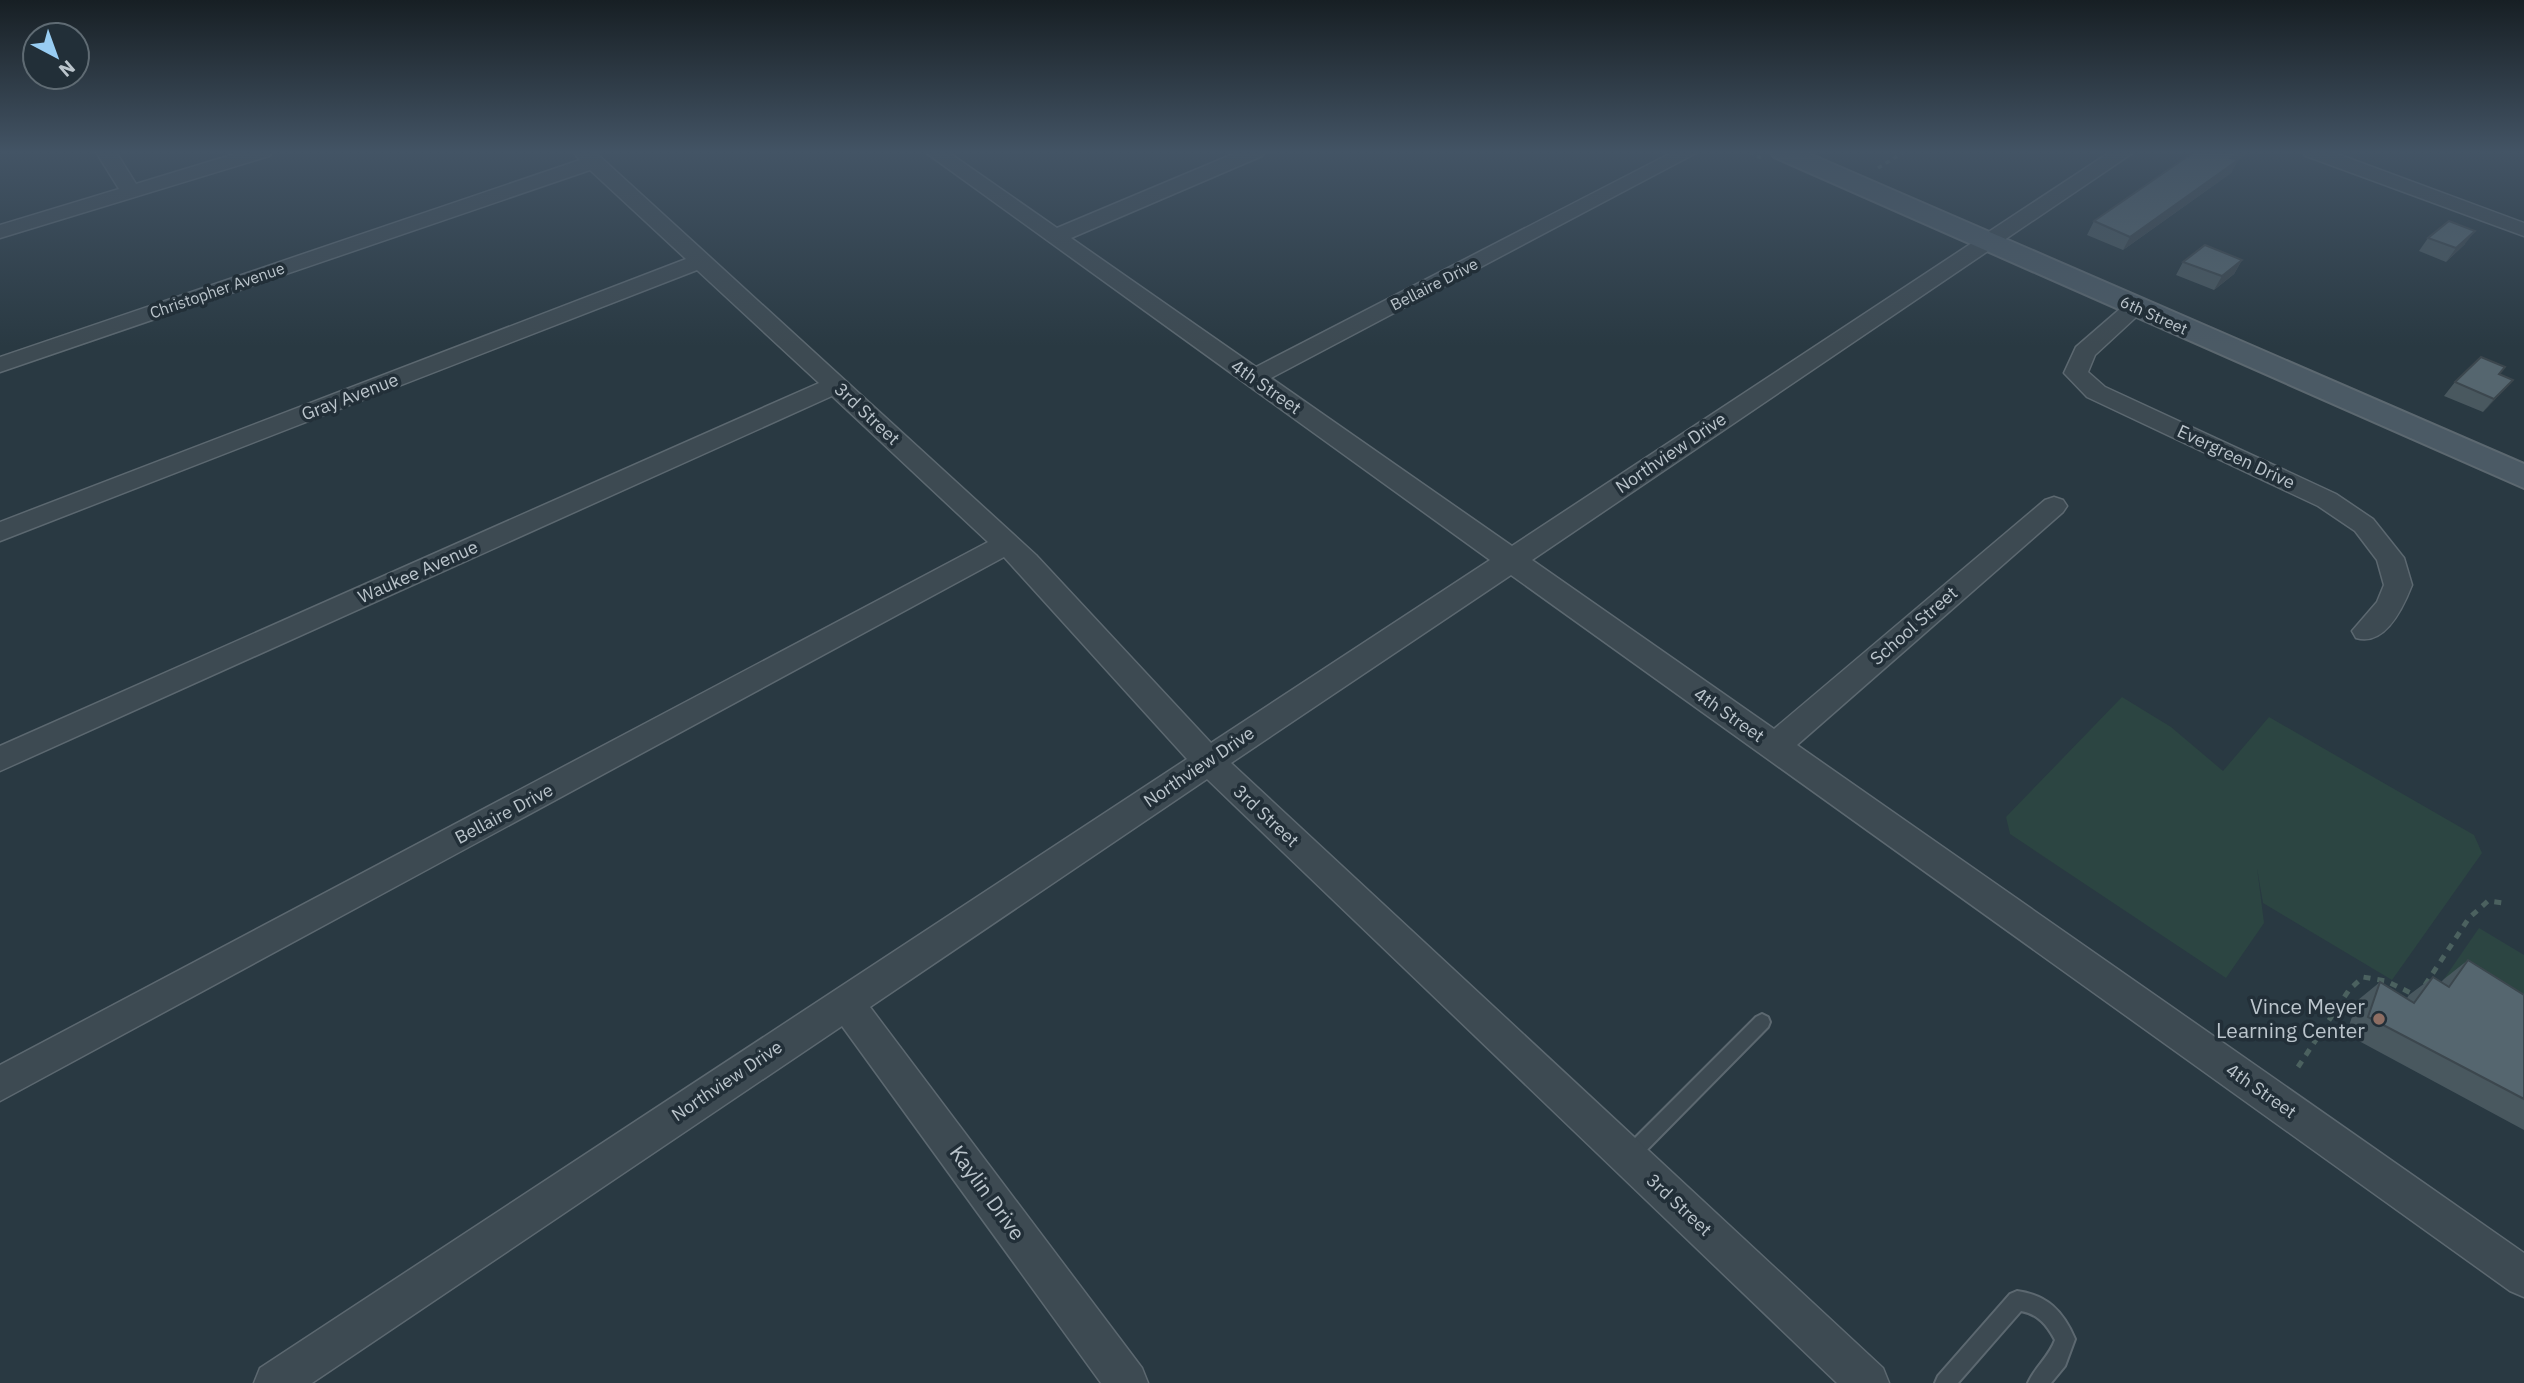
<svg xmlns="http://www.w3.org/2000/svg" width="2524" height="1383" font-family="'IBM Plex Sans',sans-serif">
<rect width="100%" height="100%" fill="#293942"/>
<!-- green -->
<g fill="#2c4542">
<polygon points="2122,697 2171,727 2223,771 2269,717 2474,835 2482,853 2392,980 2263,903 2257,868 2264,923 2226,978 2010,834 2006,817"/>
<polygon points="2479,928 2524,955 2524,1029 2444,979"/>
</g>
<g fill="none" stroke-linecap="round" stroke-linejoin="round">
<defs>
<g id="lane">
<polygon points="1762,1014 1768,1017 1770,1022 1768,1027 1635,1162 1629,1165 1623,1162 1620,1156 1623,1150 1756,1017"/>
<path d="M2017,1291C2047,1295 2063,1311 2075,1339L2065,1366L2051,1383H2028C2035,1367 2049,1357 2055,1340C2047,1325 2038,1314 2021,1311L1958,1383H1935L1938,1376L2010,1294Z"/>
</g>
<g id="street">
<polygon points="96,152 116,152 136,184 241,152 272,152 269,156 0,238 0,225 119,189"/>
<polygon points="573,152 595,152 1036,555 1211,743 1490,560 925,152 948,152 1057,228 1238,152 1265,152 1262,156 1071,238 1256,367 1673,152 1698,152 1271,378 1512,546 2110,152 2134,152 1532,560 1774,729 2045,500 2054,497 2063,500 2067,506 2063,512 1797,745 2524,1253 2524,1297 2510,1291 1511,575 1231,763 1883,1368 1889,1383 1837,1383 1207,779 870,1007 1142,1368 1148,1383 1101,1383 842,1026 312,1383 254,1383 260,1368 1187,759 1004,557 0,1101 0,1065 988,542 832,396 0,771 0,746 819,383 697,270 0,541 0,522 686,259 590,170 0,372 0,357 580,160"/>
<polygon points="2303,152 2332,152 2524,223 2524,236 2306,156"/>
<path d="M2136,300L2147,307L2095,355L2088,372L2105,387L2336,494L2373,519L2404,558L2412,585C2403,608 2385,647 2356,638L2352,631L2377,602L2384,585L2377,560L2355,531L2318,506L2087,397L2064,373L2076,347L2128,302Z"/>
</g>
<polygon id="secondary" points="1770,152 1805,152 2524,464 2524,488 1774,157"/>
</defs>
<!-- lane casing -->
<use href="#lane" stroke="#5c6870" stroke-width="4"/>
<!-- street casing -->
<use href="#street" stroke="#5c6870" stroke-width="3"/>
<!-- secondary casing -->
<use href="#secondary" stroke="#5c6870" stroke-width="4"/>
<!-- path-far1 -->
<g stroke="#4b615f" stroke-width="3.5" stroke-dasharray="4.5 4.5" stroke-linecap="butt">
<polyline points="1749,152 1761,158"/>
<polyline points="1878,168 1904,152"/>
</g>
<!-- path -->
<g stroke="#4b615f" stroke-width="5" stroke-dasharray="7 7" stroke-linecap="butt">
<polyline points="2425,985 2469,918 2488,901 2504,903"/>
<polyline points="2298,1067 2349,990 2363,977 2386,981 2415,995"/>
</g>
<!-- lane -->
<use href="#lane" fill="#3d4a52" fill-rule="evenodd"/>
<!-- street -->
<use href="#street" fill="#3d4a52" fill-rule="evenodd"/>
<!-- secondary -->
<use href="#secondary" fill="#4b5a65" fill-rule="evenodd"/>
</g>
<!-- wall -->
<g fill="#49585f">
<polygon points="2194,152 2248,152 2238,160 2231,173 2123,250 2087,235 2094,221"/>
<polygon points="2428,238 2465,244 2446,262 2419,251"/>
<polygon points="2242,260 2234,274 2214,290 2176,275 2183,262"/>
<polygon points="2500,374 2513,380 2501,393 2483,412 2444,396 2455,382"/>
<polygon points="2468,960 2524,995 2524,1130 2346,1034 2358,1000 2380,982 2407,998 2409,995 2433,977 2441,982 2444,979"/>
</g>
<!-- shaded-wall -->
<g fill="#3c474e">
<polygon points="2239,152 2248,152 2232,164 2238,160 2231,173 2123,250 2130,237"/>
<polygon points="2475,231 2465,244 2446,262 2456,248"/>
<polygon points="2242,260 2234,274 2214,290 2222,276"/>
<polygon points="2513,380 2501,393 2483,412 2494,399"/>
</g>
<!-- building -->
<g fill="#55666f" stroke="#3c474e" stroke-width="2">
<polygon points="2194,152 2239,152 2231,158 2238,160 2130,237 2094,221"/>
<polygon points="2449,221 2475,231 2456,248 2428,238"/>
<polygon points="2205,245 2242,260 2222,276 2183,262"/>
<polygon points="2481,357 2505,367 2499,374 2513,380 2494,399 2455,382"/>
<polygon points="2468,960 2524,995 2524,1099 2368,1017 2380,982 2414,1003 2433,977 2449,987"/>
</g>
<!-- sky -->
<linearGradient id="sky" x2="0" y2="1"><stop stop-color="#171f24"/><stop offset="0.44" stop-color="#435465"/><stop offset="1" stop-color="#435465" stop-opacity="0"/></linearGradient>
<rect width="2524" height="346" fill="url(#sky)"/>
<!-- markers -->
<circle fill="#8d6e63" stroke="#222f38" stroke-width="2.5" cx="2379" cy="1019" r="7"/>
<g text-anchor="middle" stroke-width="7" stroke-linejoin="round" paint-order="stroke">
<!-- far-street labels -->
<g font-size="16" fill="#bbc5cc" stroke="#222f38">
<text transform="translate(1434 284) rotate(-27)" y="6">Bellaire Drive</text>
<text transform="translate(217 290) rotate(-19)" y="6">Christopher Avenue</text>
<text transform="translate(2154 315) rotate(24)" y="6">6th Street</text>
</g>
<!-- street labels -->
<g font-size="18" fill="#bbc5cc" stroke="#222f38">
<text transform="translate(1266 387) rotate(35)" y="6">4th Street</text>
<text transform="translate(350 397) rotate(-21)" y="6">Gray Avenue</text>
<text transform="translate(867 414) rotate(43)" y="6">3rd Street</text>
<text transform="translate(1671 453) rotate(-34)" y="6">Northview Drive</text>
<text transform="translate(2236 457) rotate(25)" y="6">Evergreen Drive</text>
<text transform="translate(418 572) rotate(-24)" y="6">Waukee Avenue</text>
<text transform="translate(1914 626) rotate(-41)" y="6">School Street</text>
<text transform="translate(1729 715) rotate(35)" y="6">4th Street</text>
<text transform="translate(1199 767) rotate(-34)" y="6">Northview Drive</text>
<text transform="translate(504 814) rotate(-28)" y="6">Bellaire Drive</text>
<text transform="translate(1266 816) rotate(43)" y="6">3rd Street</text>
<text transform="translate(727 1081) rotate(-34)" y="6">Northview Drive</text>
<text transform="translate(2261 1091) rotate(35)" y="6">4th Street</text>
<text transform="translate(1679 1205) rotate(43)" y="6">3rd Street</text>
</g>
<!-- near-poi labels -->
<g font-size="21" fill="#bbc5cc" stroke="#222f38" text-anchor="end">
<text x="2365" y="1014">Vince Meyer<tspan x="2365" dy="24">Learning Center</tspan></text>
</g>
<!-- near-street labels -->
<g font-size="21" fill="#bbc5cc" stroke="#222f38">
<text transform="translate(987 1193) rotate(54)" y="7">Kaylin Drive</text>
</g>
</g>
<!-- north arrow -->
<g transform="translate(56 56) rotate(139)"><circle r="33" fill="#222f38" stroke="#5f6b73" stroke-width="2"/>
<path d="M0-5L12 26L0 18L-12 26Z" fill="#98cdf3"/>
<text y="-10" font-size="19" font-weight="bold" text-anchor="middle" fill="#bbc5cc">N</text>
</g>
</svg>
